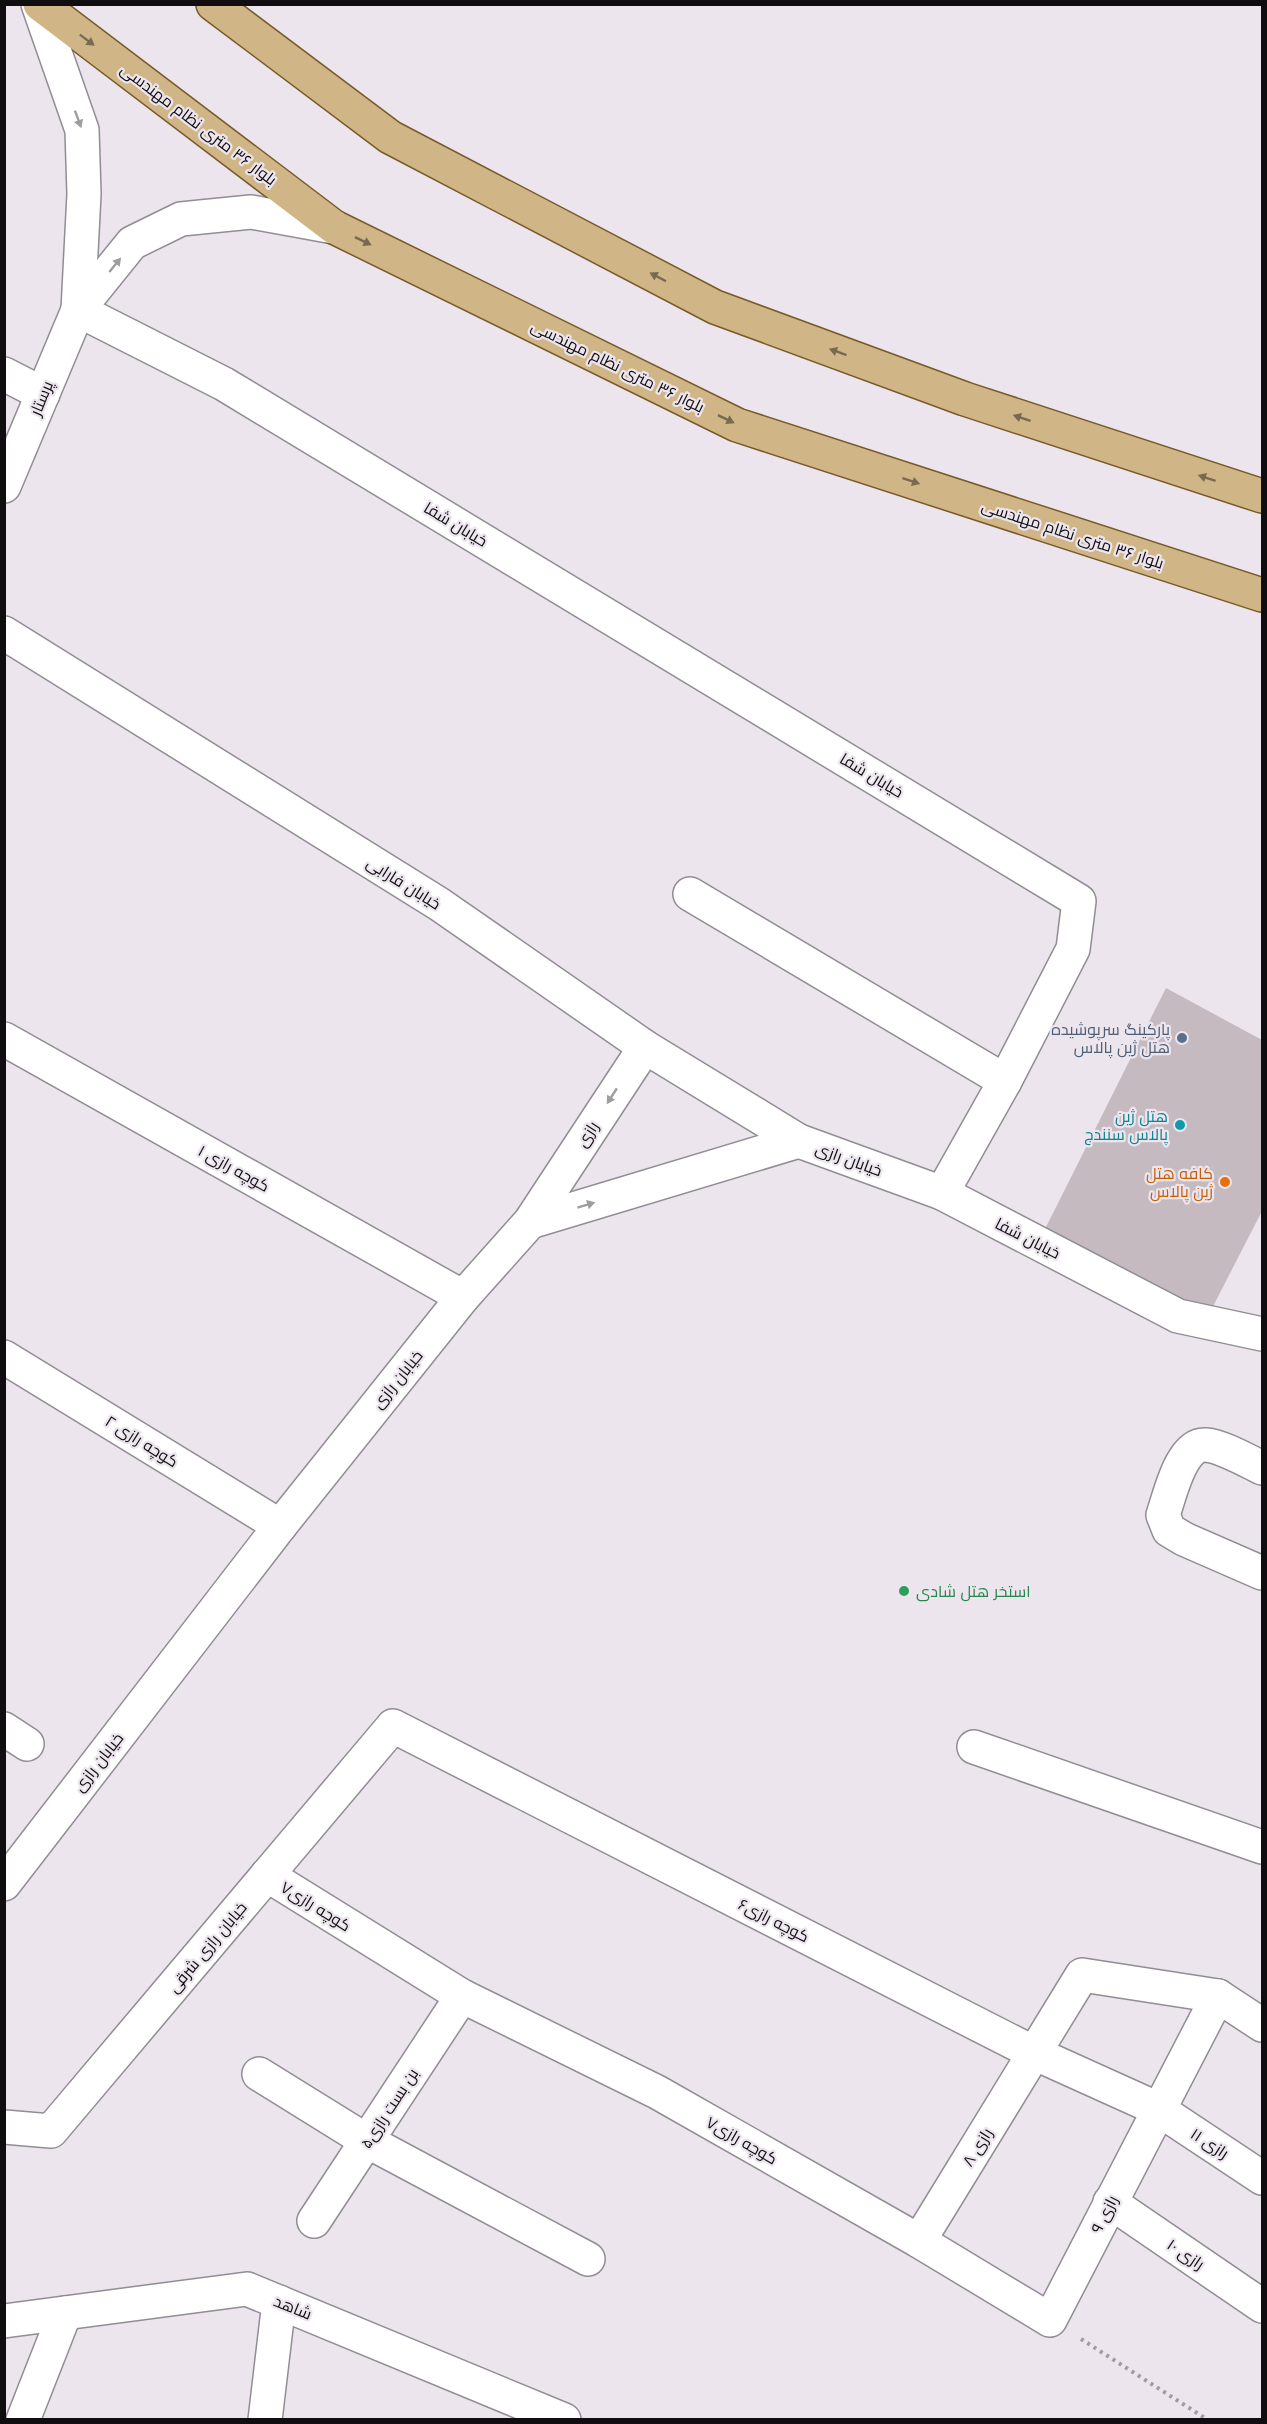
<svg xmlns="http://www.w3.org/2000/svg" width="1267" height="2424" font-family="'Libre Baskerville',Cairo,serif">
<rect width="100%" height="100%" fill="#ece5ee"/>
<!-- building -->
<polygon fill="#c4bac0" points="1166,988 1262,1040 1262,1211 1205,1322 1043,1233"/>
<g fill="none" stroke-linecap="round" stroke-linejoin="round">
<defs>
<g id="minor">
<polyline points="38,4 82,130 84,194 78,310"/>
<polyline points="78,310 224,384 1079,901 1073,949 1005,1081 942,1193 1178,1316 1262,1334"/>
<polyline points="4,374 43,394"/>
<polyline points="4,486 78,310 132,243 181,219 251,212 334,227"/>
<polyline points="4,633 439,904 645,1047 799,1141 942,1193"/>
<polyline points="690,894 1005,1081"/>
<polyline points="4,1039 463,1297"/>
<polyline points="530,1222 799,1141"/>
<polyline points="4,1357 280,1526"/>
<path d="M1262,1468C1248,1461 1221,1446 1206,1445C1181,1443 1170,1495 1163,1515L1169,1530L1184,1539L1262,1573"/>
<polyline points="4,1729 27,1744"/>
<polyline points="974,1747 1262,1847"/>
<polyline points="267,1875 462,1996 657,2092 919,2241 1050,2320 1218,1996 1262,2025"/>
<polyline points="4,1884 280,1526 463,1297 530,1222 645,1047"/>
<polyline points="259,2074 367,2141 588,2259"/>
<polyline points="4,2127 51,2131 393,1726 1034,2053 1158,2109 1262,2178"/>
<polyline points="1110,2202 1262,2306"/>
<polyline points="314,2221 462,1996"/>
<polyline points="919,2241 1082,1975 1218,1996"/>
<polyline points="4,2321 247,2289 564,2420"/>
<polyline points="23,2420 65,2313"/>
<polyline points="265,2420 279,2302"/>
</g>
<g id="major">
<polyline points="40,4 334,227 737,425 1262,595"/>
<polyline points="213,4 390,137 715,307 965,399 1262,496"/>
</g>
</defs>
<!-- minor casing -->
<use href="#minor" stroke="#928c94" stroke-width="36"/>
<!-- major casing -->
<use href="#major" stroke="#785a29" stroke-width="36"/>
<!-- path -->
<polyline stroke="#a19ba2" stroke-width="4" stroke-dasharray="3 4.5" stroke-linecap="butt" points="1081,2339 1208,2420"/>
<!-- minor -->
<use href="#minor" stroke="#fff" stroke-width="33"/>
<!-- major -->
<use href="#major" stroke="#d0b587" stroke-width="33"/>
</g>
<!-- one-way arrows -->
<defs><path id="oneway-solid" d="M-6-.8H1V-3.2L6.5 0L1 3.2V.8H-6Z" transform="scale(1.5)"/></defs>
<g fill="#796951">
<use href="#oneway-solid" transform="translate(87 40) rotate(37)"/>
<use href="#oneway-solid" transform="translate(363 241) rotate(26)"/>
<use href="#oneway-solid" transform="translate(658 277) rotate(-152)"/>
<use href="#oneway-solid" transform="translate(838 352) rotate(-160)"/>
<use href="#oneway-solid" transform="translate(1022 418) rotate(-162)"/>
<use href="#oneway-solid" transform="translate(726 419) rotate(26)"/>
<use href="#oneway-solid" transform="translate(1207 478) rotate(-162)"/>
<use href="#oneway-solid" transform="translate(911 481) rotate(18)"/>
</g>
<g fill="#9f9e9f">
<use href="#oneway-solid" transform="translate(78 119) rotate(70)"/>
<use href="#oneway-solid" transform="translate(115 265) rotate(-51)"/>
<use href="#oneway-solid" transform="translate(612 1096) rotate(123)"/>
<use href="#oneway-solid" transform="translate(586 1205) rotate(-17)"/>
</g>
<!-- markers -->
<circle fill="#5c6f8a" stroke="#ece5ee" stroke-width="2" cx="1182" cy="1038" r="6"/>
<circle fill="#0f9aa8" stroke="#ece5ee" stroke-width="2" cx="1180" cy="1125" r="6"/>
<circle fill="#e8710a" stroke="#ece5ee" stroke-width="2" cx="1225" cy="1182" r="6"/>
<circle fill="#2e9e5b" stroke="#ece5ee" stroke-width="2" cx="904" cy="1591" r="6"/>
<g text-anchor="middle" stroke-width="4.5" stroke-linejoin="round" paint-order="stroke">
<!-- street labels -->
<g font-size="16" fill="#0f0d10" stroke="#ece5ee">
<text transform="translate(199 124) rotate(37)" y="6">بلوار ۳۶ متری نظام مهندسی</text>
<text transform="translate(618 366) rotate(26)" y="6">بلوار ۳۶ متری نظام مهندسی</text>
<text transform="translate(41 398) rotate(-67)" y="6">پرستار</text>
<text transform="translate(456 524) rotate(31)" y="6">خیابان شفا</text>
<text transform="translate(1073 534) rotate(18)" y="6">بلوار ۳۶ متری نظام مهندسی</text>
<text transform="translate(872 775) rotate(31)" y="6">خیابان شفا</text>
<text transform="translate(404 883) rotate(32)" y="6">خیابان فارابی</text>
<text transform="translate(587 1134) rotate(-57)" y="6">رازی</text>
<text transform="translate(849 1159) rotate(20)" y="6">خیابان رازی</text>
<text transform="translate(234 1168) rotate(29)" y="6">کوچه رازی ۱</text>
<text transform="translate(1028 1238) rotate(27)" y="6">خیابان شفا</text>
<text transform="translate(397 1379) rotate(-51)" y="6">خیابان رازی</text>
<text transform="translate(142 1441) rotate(32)" y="6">کوچه رازی ۲</text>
<text transform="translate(98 1762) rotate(-52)" y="6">خیابان رازی</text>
<text transform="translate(316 1906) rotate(32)" y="6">کوچه رازی۷</text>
<text transform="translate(774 1920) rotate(27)" y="6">کوچه رازی۶</text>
<text transform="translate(207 1947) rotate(-50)" y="6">خیابان رازی شرقی</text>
<text transform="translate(389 2108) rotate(-57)" y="6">بن بست رازی۵</text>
<text transform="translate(742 2140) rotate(30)" y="6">کوچه رازی۷</text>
<text transform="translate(1210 2143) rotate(33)" y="6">رازی ۱۱</text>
<text transform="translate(977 2147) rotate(-58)" y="6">رازی ۸</text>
<text transform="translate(1104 2214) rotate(-63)" y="6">رازی ۹</text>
<text transform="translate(1186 2254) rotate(34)" y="6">رازی ۱۰</text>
<text transform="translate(293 2307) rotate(22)" y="6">شاهد</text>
</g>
<!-- service labels -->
<g font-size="16" fill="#4e5e75" stroke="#ece5ee" text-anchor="end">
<text x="1170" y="1035">پارکینگ سرپوشیده<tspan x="1170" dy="18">هتل ژین پالاس</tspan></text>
</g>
<!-- culture labels -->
<g font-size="16" fill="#0d838f" stroke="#ece5ee" text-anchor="end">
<text x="1168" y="1122">هتل ژین<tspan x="1168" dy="18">پالاس سنندج</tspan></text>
</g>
<!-- food labels -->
<g font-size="16" fill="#c56008" stroke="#ece5ee" text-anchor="end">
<text x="1213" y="1179">کافه هتل<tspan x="1213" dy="18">ژین پالاس</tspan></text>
</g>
<!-- leisure labels -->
<g font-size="16" fill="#27864d" stroke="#ece5ee" text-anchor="start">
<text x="916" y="1597">استخر هتل شادی</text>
</g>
</g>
<!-- border -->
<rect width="1267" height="2424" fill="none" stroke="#0f0d10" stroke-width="12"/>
</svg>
